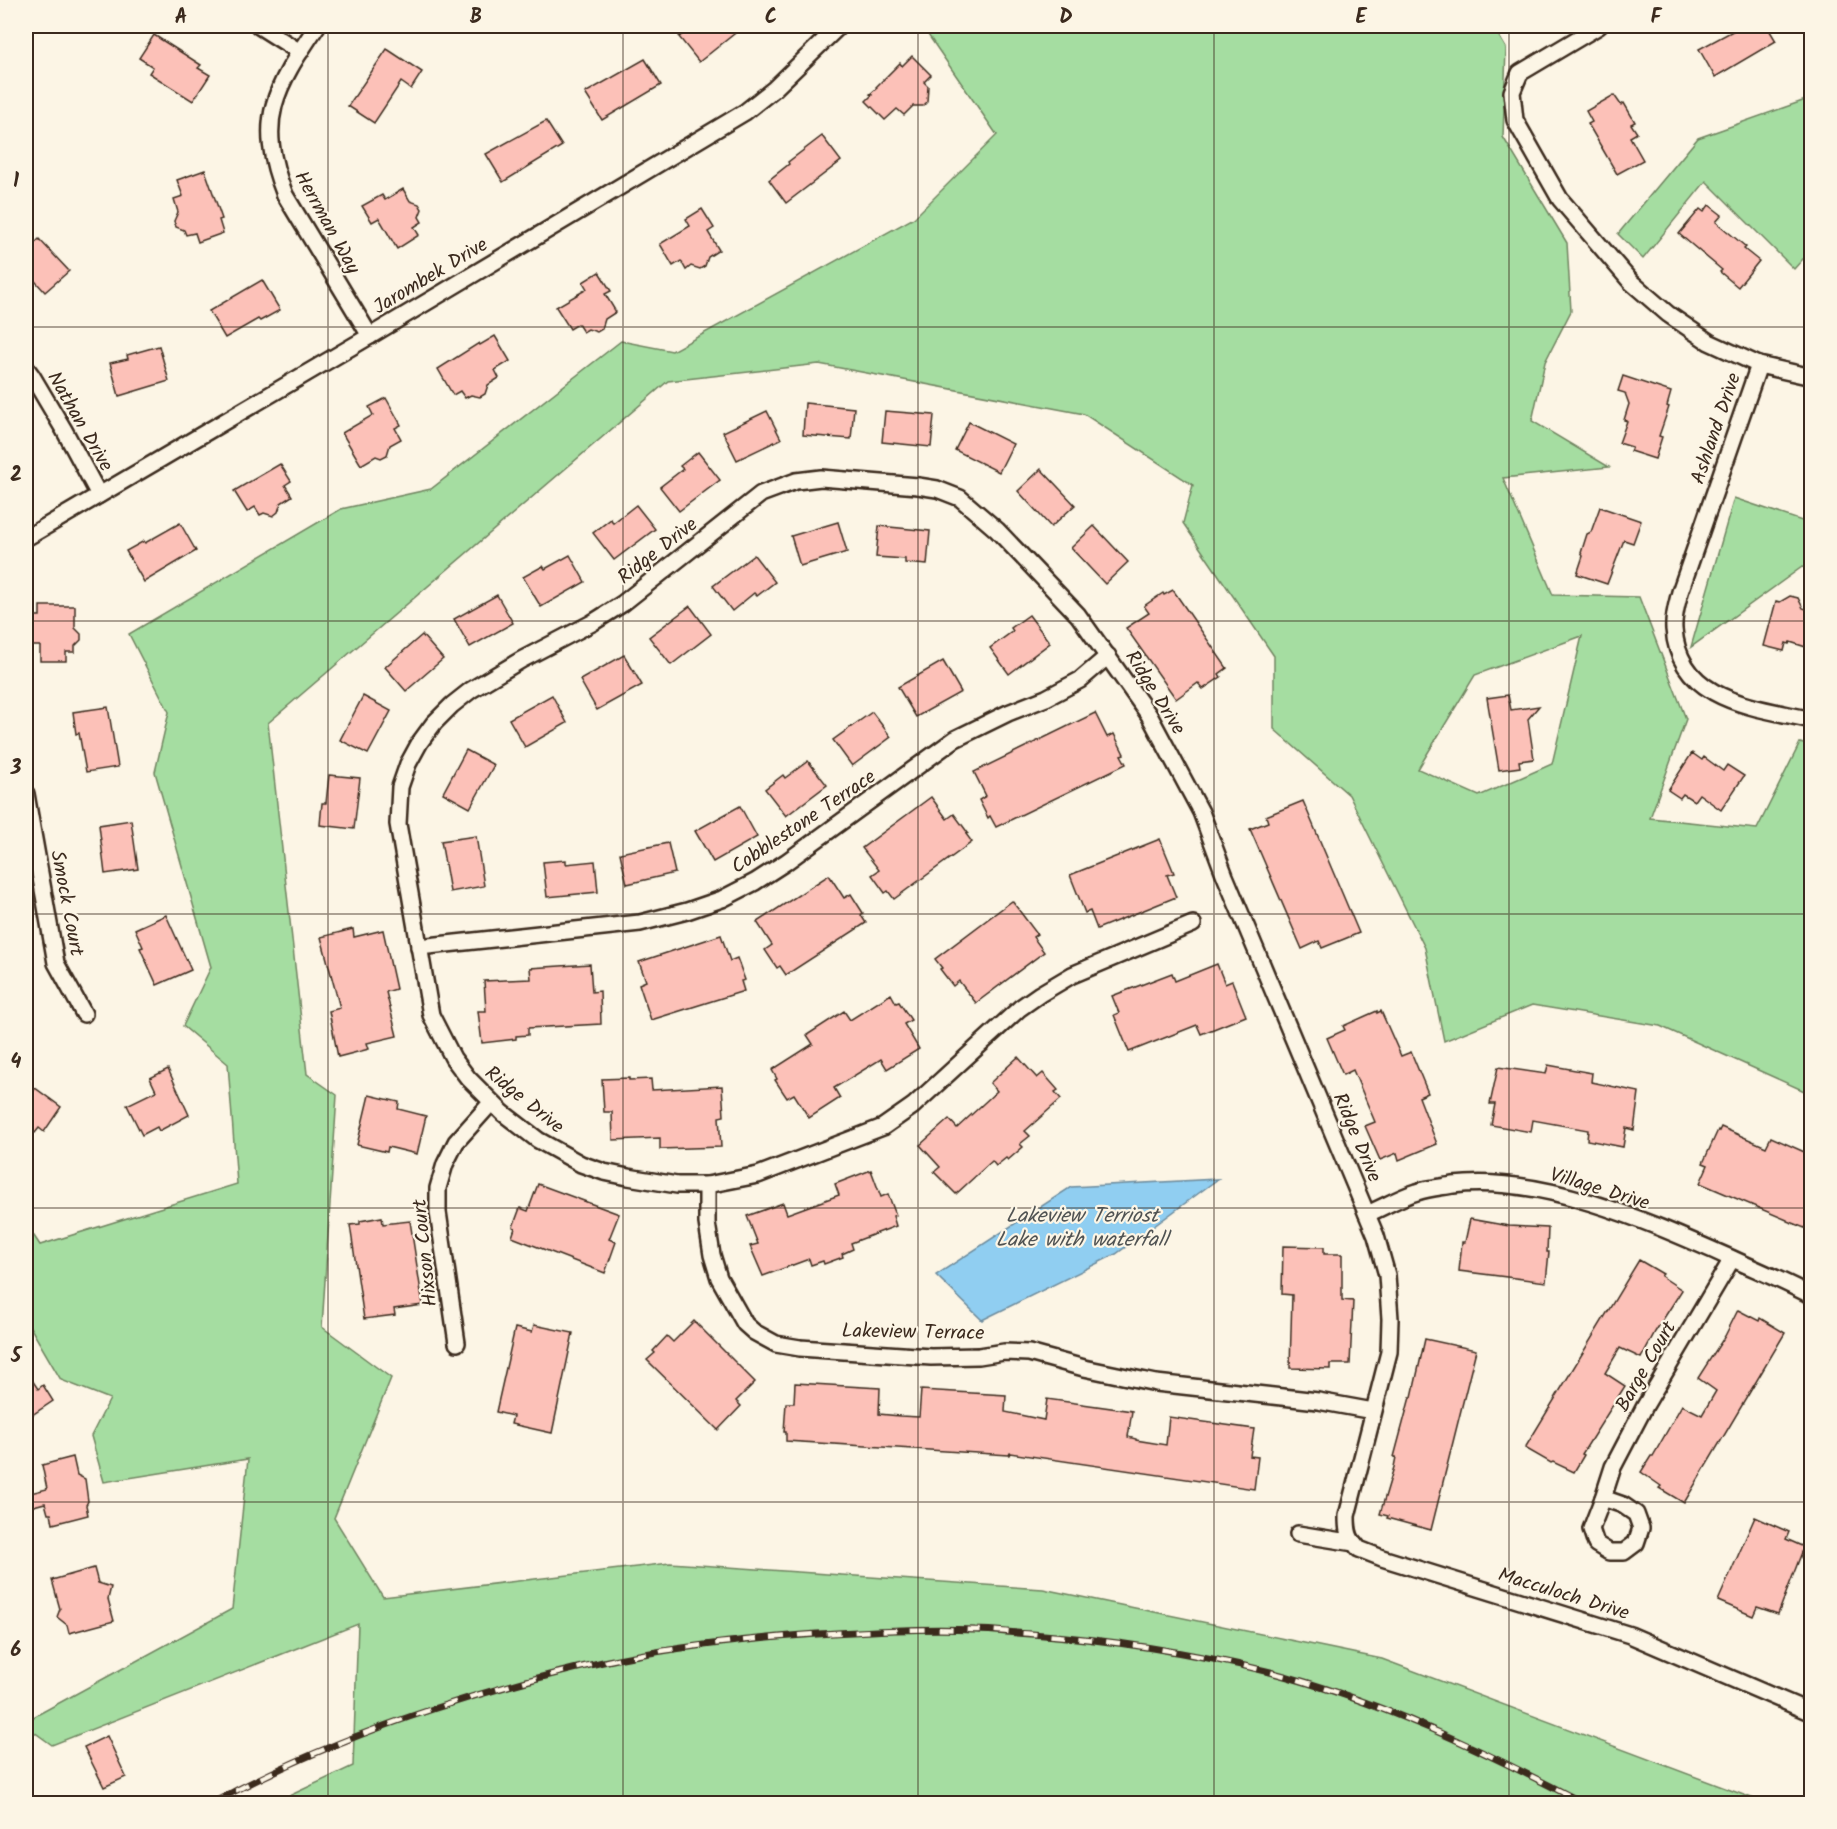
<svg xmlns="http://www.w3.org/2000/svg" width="1837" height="1829" font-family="Kalam,sans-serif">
<rect width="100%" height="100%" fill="#fcf5e5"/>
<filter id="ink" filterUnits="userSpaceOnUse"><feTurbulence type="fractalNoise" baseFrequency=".0167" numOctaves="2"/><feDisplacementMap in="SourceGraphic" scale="12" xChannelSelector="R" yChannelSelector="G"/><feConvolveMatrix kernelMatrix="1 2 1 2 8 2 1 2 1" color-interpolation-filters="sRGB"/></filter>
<g filter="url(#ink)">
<!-- green -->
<g fill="#a5dda1" stroke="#708460" stroke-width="1.5" fill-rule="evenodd">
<path d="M922,26H1493L1506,48L1503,137L1567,243L1571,311L1545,362L1532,421L1609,467L1503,478L1553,595L1639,597L1686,719L1650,818L1757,829L1800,743L1811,746V1094L1660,1026L1532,1005L1444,1041L1425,948L1349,795L1274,729V656L1183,523L1193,485L1084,414L819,364L668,381L268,723L307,1074L337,1095L322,1327L391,1378L334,1518L383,1597L670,1563L1043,1589L1382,1659L1765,1803H274L353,1766L358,1624L52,1745L26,1726V1721L232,1609L248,1459L104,1482L91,1436L110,1399L61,1380L26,1320V1224L40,1245L237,1184L228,1064L183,1026L211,967L155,772L169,712L129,634L341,509L431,489L621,341L672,351L914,218L997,135ZM1582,636L1552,764L1479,796L1418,769L1475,675Z"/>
<polygon points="1811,98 1811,250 1794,269 1706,181 1643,259 1618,234 1698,138"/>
<polygon points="1734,498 1811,524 1811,569 1802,567 1691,647"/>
</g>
<!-- water -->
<polygon fill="#90cef1" stroke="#6e8c9d" stroke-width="1.5" points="1218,1179 1116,1254 982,1320 936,1275 1071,1187"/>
<!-- building -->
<g fill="#fcc1b8" stroke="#3b2a1e" stroke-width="1.5">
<polygon points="694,26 744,26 699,62 679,37"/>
<polygon points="1742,26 1767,26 1776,41 1715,77 1699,49"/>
<polygon points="154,35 201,65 198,68 210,75 193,101 149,73 153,67 139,58"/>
<polygon points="387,49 422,72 411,89 401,82 374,123 348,106"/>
<polygon points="912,56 931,75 924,82 928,86 927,102 923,106 913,106 904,115 897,109 885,120 866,101 872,95 870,94 877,88 876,87 900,63 902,66"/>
<polygon points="645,59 661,85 602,120 585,93"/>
<polygon points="1614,95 1621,105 1624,103 1635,122 1631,124 1637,133 1630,137 1643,160 1617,174 1588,124 1592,122 1586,111"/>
<polygon points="546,121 562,146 503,182 486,154"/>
<polygon points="822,136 841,161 786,203 769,180 789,164 788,162"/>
<polygon points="205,170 222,219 219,220 223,233 198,242 195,233 186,235 184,230 176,227 174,221 178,212 174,199 183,196 177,180"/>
<polygon points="403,189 410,201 419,204 422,209 419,217 422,222 414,227 419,235 397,249 379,218 372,222 362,206 382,195 385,200"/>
<polygon points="1709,205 1722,215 1716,222 1746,247 1744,249 1759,261 1738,287 1720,272 1722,270 1679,234 1700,209 1704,212"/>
<polygon points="702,209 714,228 708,232 719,250 708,257 705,266 700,269 691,266 686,270 681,261 673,266 660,244 690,226 686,219"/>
<polygon points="26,236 33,245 39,239 69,271 45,292 26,271"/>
<polygon points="599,272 611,291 605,294 616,312 605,319 602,329 597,332 588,329 583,332 578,324 570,329 556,307 587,289 583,282"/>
<polygon points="262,280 280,310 260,321 258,319 225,338 209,311"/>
<polygon points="495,336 510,361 495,370 499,378 488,385 485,394 480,397 471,395 465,398 460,391 453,395 438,369 479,343 480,345"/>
<polygon points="159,346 169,381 119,396 110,363 128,359 127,355"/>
<polygon points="1623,376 1671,392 1667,406 1669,407 1659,436 1662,437 1655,459 1630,451 1632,447 1619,443 1627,421 1624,420 1629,404 1625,393 1618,391"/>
<polygon points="386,398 401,425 395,428 401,439 390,445 387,455 381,458 376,456 361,465 342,433 373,415 369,407"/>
<polygon points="805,403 854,408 851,439 803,435"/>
<polygon points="767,411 781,439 737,460 723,432"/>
<polygon points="885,411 934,415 931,447 882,442"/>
<polygon points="969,422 1013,444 999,472 955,450"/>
<polygon points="698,452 720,480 679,511 660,487 683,469 680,466"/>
<polygon points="280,464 291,481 285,485 292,496 281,503 278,512 273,516 264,513 260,515 255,507 247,512 234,491"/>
<polygon points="1041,469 1075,505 1051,527 1018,491"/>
<polygon points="636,505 655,529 614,560 593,533 611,519 613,523"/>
<polygon points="1600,507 1641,521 1633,543 1624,540 1607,584 1577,574 1583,556 1581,553 1587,534 1591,532"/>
<polygon points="838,522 847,552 800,566 791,536"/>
<polygon points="180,523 196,551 144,582 126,551 144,541 145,543"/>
<polygon points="879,526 930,531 927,565 905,563 905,559 876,557"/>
<polygon points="1094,526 1128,562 1105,584 1071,548"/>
<polygon points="570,555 585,582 541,607 523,577 543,566 545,569"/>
<polygon points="754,555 775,582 757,596 754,593 732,611 713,586"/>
<polygon points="1173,590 1227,668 1219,674 1221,677 1203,689 1198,683 1176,699 1126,628 1149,613 1144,606 1163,593 1164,595"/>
<polygon points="497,595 513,623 470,647 454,619"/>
<polygon points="1790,596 1798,598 1803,608 1812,611 1812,639 1809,648 1790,642 1789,644 1786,643 1784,651 1764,646 1776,601 1780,602"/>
<polygon points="40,606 75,606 75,628 81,634 81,640 75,646 75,652 66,652 66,661 40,661 40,646 30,646 30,616 40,616"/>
<polygon points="690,606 711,634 671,665 649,637"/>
<polygon points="1029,615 1050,643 1009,674 990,648 1013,631 1011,628"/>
<polygon points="422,635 443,659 406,691 385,667"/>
<polygon points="624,655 642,685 597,710 580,680"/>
<polygon points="943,661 961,692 916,717 898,687"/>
<polygon points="552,695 567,723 525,747 509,719"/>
<polygon points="1508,695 1511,710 1539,706 1528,719 1534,759 1519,761 1520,767 1499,770 1487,698"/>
<polygon points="363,696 391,711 368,754 340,740"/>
<polygon points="108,707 118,767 86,772 79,733 76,734 73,712"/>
<polygon points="872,712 891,737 852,766 833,740"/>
<polygon points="1095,713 1107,737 1114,734 1124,754 1121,755 1126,764 996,827 990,816 988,818 979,800 986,796 974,772"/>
<polygon points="466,750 494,765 470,808 443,793"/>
<polygon points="1692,753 1702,760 1704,757 1723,771 1727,765 1744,776 1721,810 1699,794 1694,801 1683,794 1680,798 1668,790"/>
<polygon points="808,761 827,785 786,816 765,789 783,775 785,778"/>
<polygon points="329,775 360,778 354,829 320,825 322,803 326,803"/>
<polygon points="931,797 947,819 954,814 968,833 966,834 972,842 894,899 888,891 885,893 872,875 879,870 862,848"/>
<polygon points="1303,801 1359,933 1322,948 1319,941 1302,949 1250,829 1268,822 1266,816"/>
<polygon points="740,806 757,837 713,862 695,831"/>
<polygon points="131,820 138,869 105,874 99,825"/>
<polygon points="476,836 484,886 450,892 441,841"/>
<polygon points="1160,839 1174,873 1167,875 1176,897 1097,929 1090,911 1085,913 1070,875"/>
<polygon points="668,843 675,873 627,884 620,853"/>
<polygon points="566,860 566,864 595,861 598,892 547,897 543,862"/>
<polygon points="829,875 844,898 851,894 863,913 861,915 866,923 786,975 780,966 777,968 765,950 772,945 757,922"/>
<polygon points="1012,901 1037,934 1033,937 1044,952 976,1003 959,981 953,986 940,969 942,968 935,959"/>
<polygon points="166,915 191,970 157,985 140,948 143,947 135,929"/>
<polygon points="353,929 354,937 383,930 396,989 386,992 397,1036 367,1043 369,1049 338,1057 329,1011 340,1008 321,937"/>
<polygon points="721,935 730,961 737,958 745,980 741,981 744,991 651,1020 639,984 646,981 639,962"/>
<polygon points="590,964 592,992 600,991 601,1024 528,1028 528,1035 516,1036 516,1039 482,1043 478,1011 486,1011 484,981 531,979 530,968"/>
<polygon points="1217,964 1225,984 1232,981 1246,1016 1201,1034 1197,1025 1129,1052 1114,1015 1119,1013 1112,996 1172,973 1175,981"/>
<polygon points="891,994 896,1003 899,1002 911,1020 904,1024 919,1049 887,1069 881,1059 834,1088 840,1098 809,1118 794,1094 787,1098 775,1080 777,1079 772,1070 813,1044 807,1035 844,1011 850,1020"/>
<polygon points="1377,1011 1377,1013 1381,1011 1401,1056 1411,1052 1428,1093 1419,1097 1437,1144 1399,1160 1397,1153 1380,1160 1365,1126 1375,1122 1353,1070 1343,1075 1327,1038 1345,1030 1343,1026"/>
<polygon points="1018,1057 1037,1078 1043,1073 1058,1090 1055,1092 1061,1099 1025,1131 1030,1136 1020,1144 1023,1147 1008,1160 1006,1158 996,1166 992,1161 956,1194 934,1172 940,1167 920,1145 949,1119 957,1128 997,1091 990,1083"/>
<polygon points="1548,1065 1592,1073 1591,1082 1639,1092 1634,1130 1626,1128 1623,1147 1587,1140 1588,1130 1533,1120 1531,1132 1491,1125 1495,1104 1490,1104 1498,1067 1546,1074"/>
<polygon points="168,1069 189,1115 159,1131 157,1127 142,1135 127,1105 156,1091 150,1078"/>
<polygon points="629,1078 629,1080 651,1079 652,1090 722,1086 724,1116 719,1117 721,1147 660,1149 660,1138 613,1140 612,1112 604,1112 602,1079"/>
<polygon points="26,1083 34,1090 35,1088 61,1107 44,1132 39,1128 35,1133 26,1126"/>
<polygon points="369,1095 399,1102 398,1109 426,1116 417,1154 388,1147 387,1152 357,1145"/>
<polygon points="1721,1127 1766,1147 1771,1137 1811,1155 1807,1164 1812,1166 1812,1231 1787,1221 1787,1220 1700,1183 1708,1165 1703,1163 1718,1130 1719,1131"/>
<polygon points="871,1170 881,1197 888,1194 896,1215 893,1216 896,1226 851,1243 853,1249 842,1254 843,1257 824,1264 823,1261 811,1265 809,1259 763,1276 750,1246 758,1244 747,1216 783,1203 787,1214 839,1195 835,1184"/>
<polygon points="538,1184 619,1214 609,1239 616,1242 605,1273 512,1237 515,1228 513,1227 520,1208 528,1211"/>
<polygon points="382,1217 383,1224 410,1221 423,1305 394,1309 395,1315 364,1319 350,1225 360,1224 360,1221"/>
<polygon points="1470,1219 1509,1226 1548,1228 1547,1252 1549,1252 1546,1282 1459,1271 1462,1242 1465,1242"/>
<polygon points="1283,1246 1324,1247 1324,1254 1342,1254 1342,1300 1353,1301 1350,1364 1330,1364 1330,1369 1290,1368 1292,1295 1282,1294"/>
<polygon points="1639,1260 1663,1274 1661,1276 1682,1290 1655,1332 1641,1358 1620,1348 1605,1373 1625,1386 1582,1454 1584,1455 1574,1472 1553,1462 1551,1463 1525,1448"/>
<polygon points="1738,1310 1759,1321 1760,1318 1785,1333 1684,1503 1659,1488 1661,1486 1641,1472 1651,1456 1653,1456 1682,1405 1702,1415 1716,1391 1698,1378 1725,1336"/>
<polygon points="694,1321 755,1382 736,1401 741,1406 718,1430 647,1360 655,1353 653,1351 667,1336 673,1342"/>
<polygon points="534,1325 573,1333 552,1433 511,1424 513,1416 496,1412 515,1328 532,1332"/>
<polygon points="1425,1339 1476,1350 1431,1530 1387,1518 1388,1516 1380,1514 1394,1467 1396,1457 1394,1457 1410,1397 1412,1397"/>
<polygon points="26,1371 38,1389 43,1385 53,1401 26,1419"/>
<polygon points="795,1383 880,1388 879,1414 900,1416 919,1417 921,1390 1006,1395 1005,1412 1044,1420 1047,1399 1132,1411 1128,1437 1136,1439 1136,1440 1166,1445 1169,1417 1254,1429 1250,1456 1258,1457 1254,1489 1010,1453 1009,1455 786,1441 786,1432 784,1432 786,1403 794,1403"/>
<polygon points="73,1457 77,1475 85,1479 88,1501 86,1505 88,1515 53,1524 51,1514 48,1514 45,1503 26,1508 26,1494 47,1489 42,1465"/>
<polygon points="1755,1517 1789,1532 1786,1539 1804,1547 1778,1614 1757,1607 1753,1616 1718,1601"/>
<polygon points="94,1568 98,1583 111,1587 108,1599 114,1621 69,1633 67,1625 57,1617 60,1609 52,1580"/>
<polygon points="107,1736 126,1777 104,1787 84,1747"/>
</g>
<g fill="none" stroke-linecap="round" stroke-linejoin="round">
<defs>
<g id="minor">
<polyline points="259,26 300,52"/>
<path d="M317,26C275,88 255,120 285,195L370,336"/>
<polyline points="1599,26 1520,73 1512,92 1515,120 1560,199 1631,282 1668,314 1709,342 1759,365 1812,377"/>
<path d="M1759,365L1680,592C1677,604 1673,616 1674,629C1679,702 1756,707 1812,720"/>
<polyline points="26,368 32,376 64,430 99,495"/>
<polyline points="26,538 370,336 745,112 774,89 839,26"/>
<polyline points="26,794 56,963 84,1014"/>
<path d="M1193,924L1072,975L1040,994L1020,1008L913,1106L883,1127L758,1175L707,1185H677L628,1177L604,1172L581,1164L538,1140L503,1113L468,1078L453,1058L431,1015L398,824L400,787L408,764L420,742L434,723L452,705L471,690L521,660L592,623L622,604L761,494L796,481L821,478L918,486L937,489L960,498L997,530L1078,615L1149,715L1201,812L1225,876L1376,1236L1387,1275L1390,1319L1389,1352L1347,1516C1347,1525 1347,1536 1354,1543"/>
<polyline points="419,947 640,923 687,911 722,899 755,882 786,862 955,739 1008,713 1046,698 1080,680 1108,656"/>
<polyline points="707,1185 707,1223 712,1255 719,1278 745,1324 754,1332 776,1344 800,1348 931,1357 979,1356 1004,1352 1029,1353 1084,1368 1156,1383 1318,1401 1373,1411"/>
<path d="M1367,1214C1384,1207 1400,1197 1417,1192C1428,1188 1442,1187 1453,1185C1544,1174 1651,1223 1733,1259C1759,1271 1786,1282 1812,1296"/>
<polyline points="457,1343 438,1212 438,1188 445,1164 456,1142 491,1103"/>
<polyline points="1603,1498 1613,1467 1645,1406 1732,1259"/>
<polygon points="1603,1498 1623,1505 1636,1514 1641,1528 1636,1543 1624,1552 1609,1552 1596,1544 1591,1529"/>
<polyline points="1298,1534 1354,1543 1359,1549 1382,1558 1630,1635 1812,1713"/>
</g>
</defs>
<!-- minor casing -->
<use href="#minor" stroke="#3b2a1e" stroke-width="20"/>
<!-- minor -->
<use href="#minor" stroke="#fcf5e5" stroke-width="15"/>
<defs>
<path id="rail" d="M211,1804C283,1764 359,1733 436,1708C491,1690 546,1675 603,1662C672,1647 746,1639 817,1634C869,1631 922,1628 975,1630C994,1630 1013,1633 1032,1634C1111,1640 1189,1652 1266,1671C1378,1700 1483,1750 1585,1804"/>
</defs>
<!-- rail casing -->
<use href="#rail" stroke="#3b2a1e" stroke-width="7"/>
<!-- rail -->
<use href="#rail" stroke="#fcf5e5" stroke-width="4.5" stroke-dasharray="14" stroke-linecap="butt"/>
</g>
</g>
<!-- grid -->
<path fill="none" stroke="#3b2a1e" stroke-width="1.5" stroke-opacity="0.55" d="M328,26V1804M623,26V1804M918,26V1804M1214,26V1804M1509,26V1804M26,327H1812M26,621H1812M26,914H1812M26,1208H1812M26,1502H1812"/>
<g text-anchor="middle" stroke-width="4.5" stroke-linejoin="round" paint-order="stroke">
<!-- street labels -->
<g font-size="20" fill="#3b2a1e" stroke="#fcf5e5">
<text transform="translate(328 222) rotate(61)" y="7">Herrman Way</text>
<text transform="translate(430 275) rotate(-31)" y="7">Jarombek Drive</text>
<text transform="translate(81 421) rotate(60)" y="7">Nathan Drive</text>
<text transform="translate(1715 428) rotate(-71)" y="7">Ashland Drive</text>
<text transform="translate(657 550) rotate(-38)" y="7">Ridge Drive</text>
<text transform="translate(1156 692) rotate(58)" y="7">Ridge Drive</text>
<text transform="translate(803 821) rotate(-34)" y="7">Cobblestone Terrace</text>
<text transform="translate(68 903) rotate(79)" y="7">Smock Court</text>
<text transform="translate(525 1099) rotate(39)" y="7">Ridge Drive</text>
<text transform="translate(1358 1137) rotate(67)" y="7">Ridge Drive</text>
<text transform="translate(1600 1188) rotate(17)" y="7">Village Drive</text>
<text transform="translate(424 1253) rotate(-96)" y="7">Hixson Court</text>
<text transform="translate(913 1331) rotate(1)" y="7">Lakeview Terrace</text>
<text transform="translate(1645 1366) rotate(-60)" y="7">Barge Court</text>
<text transform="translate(1564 1593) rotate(17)" y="7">Macculoch Drive</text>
</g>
<!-- water labels -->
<g font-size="21" font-style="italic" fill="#505353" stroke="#fcf5e5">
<text x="1082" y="1222">Lakeview Terriost<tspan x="1082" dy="24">Lake with waterfall</tspan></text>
</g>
</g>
<!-- margin -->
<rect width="1837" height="1829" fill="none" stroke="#fcf5e5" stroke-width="66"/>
<rect x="33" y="33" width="1771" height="1763" fill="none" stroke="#3b2a1e" stroke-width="2"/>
<g font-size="20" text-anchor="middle" font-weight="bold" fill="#3b2a1e">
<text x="181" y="23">A</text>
<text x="476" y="23">B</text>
<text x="771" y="23">C</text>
<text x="1066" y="23">D</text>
<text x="1361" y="23">E</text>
<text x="1656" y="23">F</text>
<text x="16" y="187">1</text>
<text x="16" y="481">2</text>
<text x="16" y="774">3</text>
<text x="16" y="1068">4</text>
<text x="16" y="1362">5</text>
<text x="16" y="1656">6</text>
</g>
</svg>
